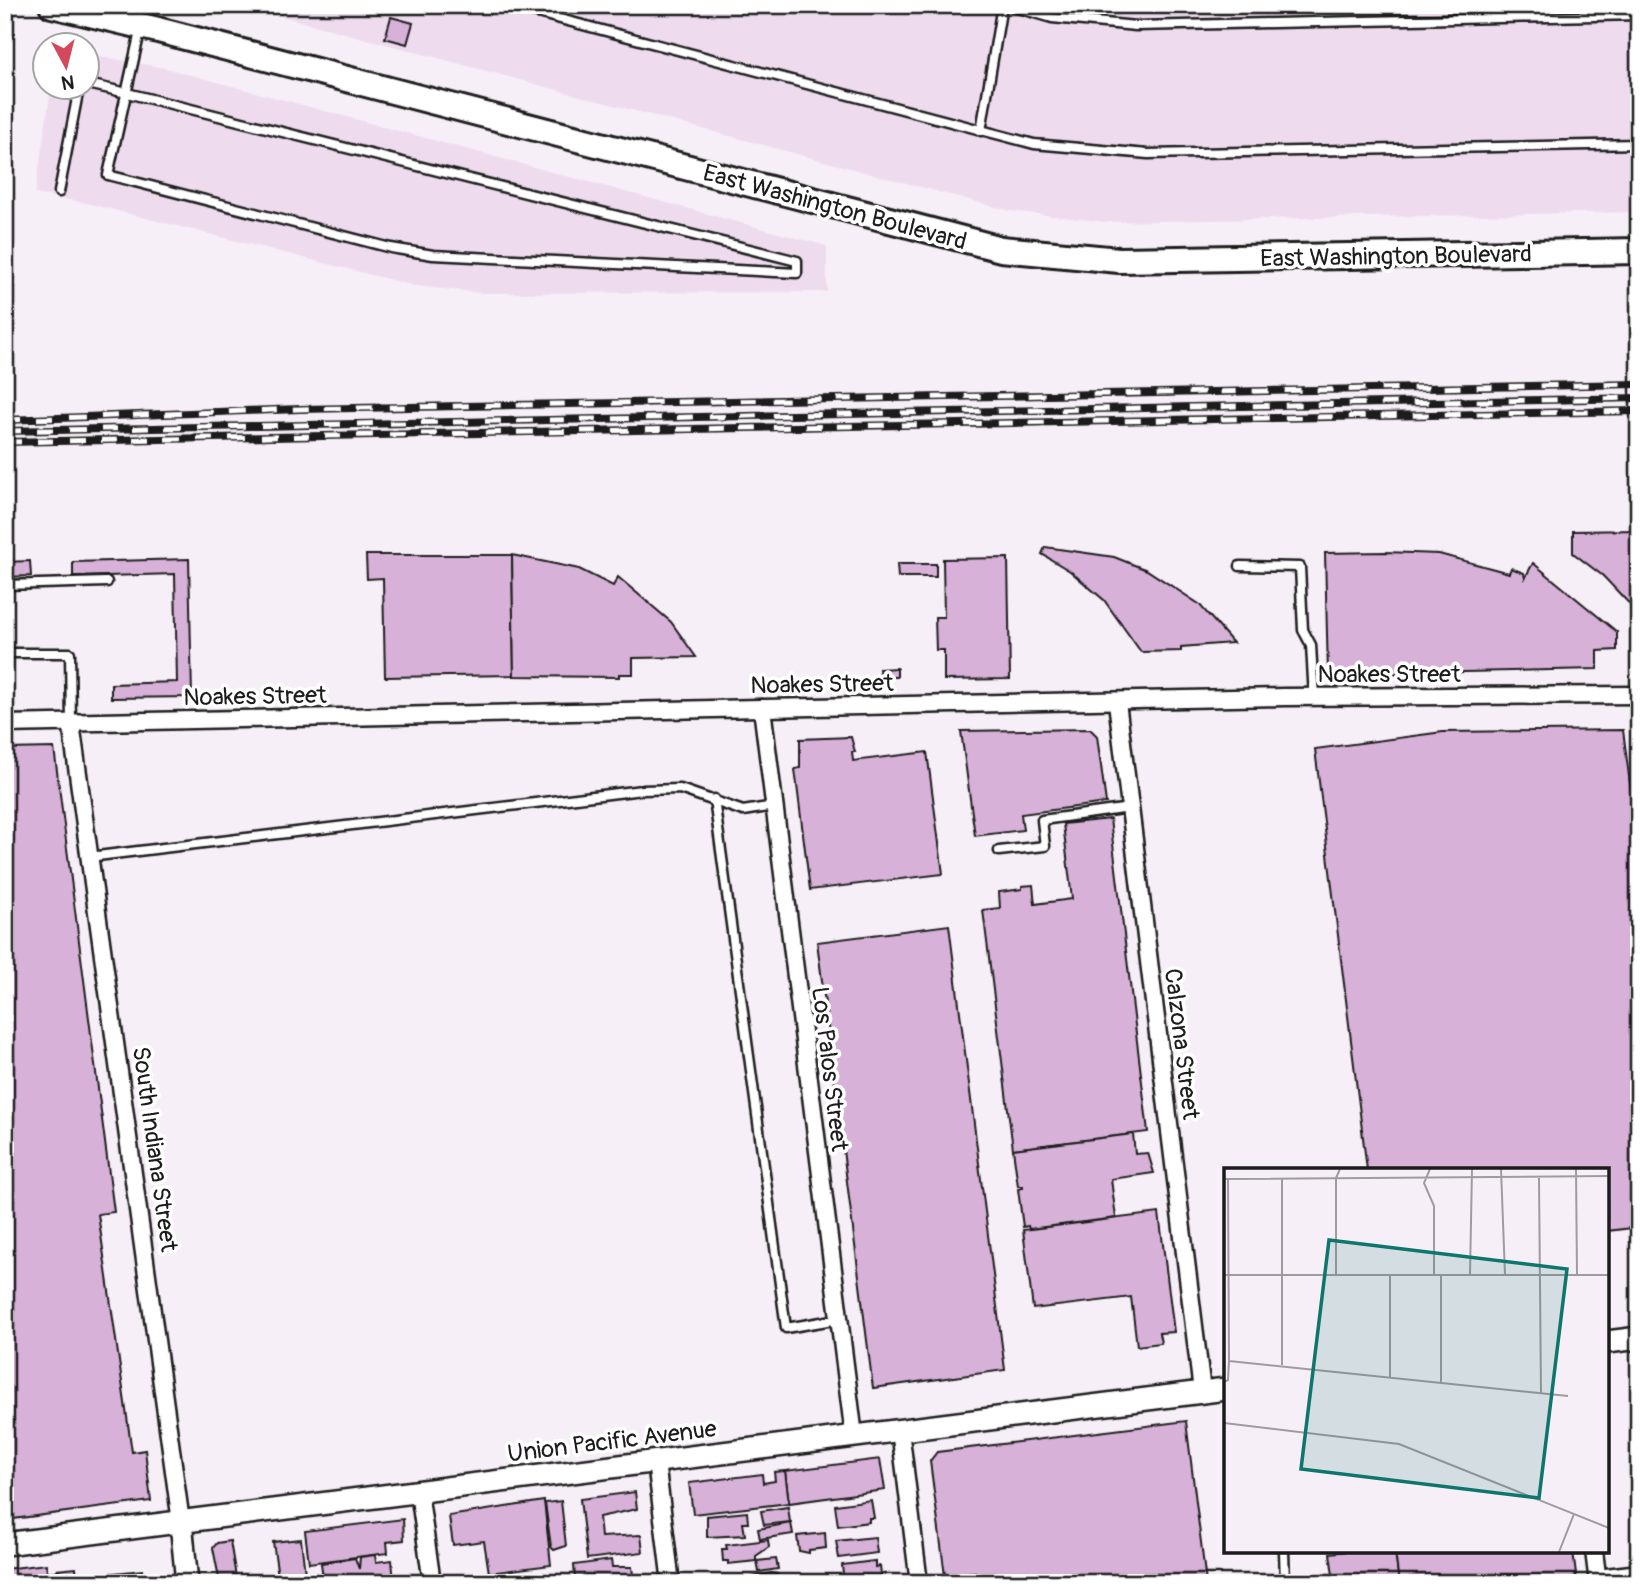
<svg xmlns="http://www.w3.org/2000/svg" width="1644" height="1588" font-family="Pangolin,sans-serif">
<rect width="100%" height="100%" fill="#f7eff7"/>
<filter id="ink" filterUnits="userSpaceOnUse"><feTurbulence type="fractalNoise" baseFrequency=".0143" numOctaves="2"/><feDisplacementMap in="SourceGraphic" scale="14" xChannelSelector="R" yChannelSelector="G"/><feConvolveMatrix kernelMatrix="1 2 1 2 8 2 1 2 1" color-interpolation-filters="sRGB"/></filter>
<g filter="url(#ink)">
<!-- built -->
<g fill="#eedcee">
<polygon points="239,5 1639,5 1639,212 1106,222 1010,211"/>
<polygon points="88,54 165,68 827,246 827,292 481,293 415,286 86,203 35,194 51,88 88,88"/>
</g>
<!-- building -->
<g fill="#d8b1d9" stroke="#1c1c1c" stroke-width="2">
<polygon points="391,17 413,23 407,44 385,38"/>
<polygon points="1639,530 1639,614 1603,576 1573,553 1573,531"/>
<polygon points="1045,547 1114,557 1147,570 1199,604 1233,643 1181,647 1181,651 1141,652 1104,600 1070,571 1042,554"/>
<polygon points="1385,552 1439,554 1509,573 1511,568 1524,573 1525,578 1533,563 1617,632 1617,650 1598,651 1598,669 1328,675 1325,553"/>
<polygon points="366,555 512,555 514,675 385,677 383,578 367,579"/>
<polygon points="512,555 579,569 613,586 618,577 671,622 696,657 633,658 633,674 619,674 619,677 514,676"/>
<polygon points="1008,558 1010,679 944,680 944,650 936,650 935,617 944,617 943,559"/>
<polygon points="189,559 192,697 111,698 111,684 177,682 175,574 73,577 73,562"/>
<polygon points="30,561 31,576 5,577 5,562"/>
<polygon points="897,564 936,564 936,577 898,577"/>
<polygon points="897,668 897,677 880,677 879,669"/>
<polygon points="1090,729 1097,736 1106,803 1021,814 1023,830 975,836 961,731"/>
<polygon points="1623,730 1639,853 1639,1227 1607,1231 1607,1170 1367,1170 1315,749 1443,732"/>
<polygon points="851,737 855,752 852,752 853,761 927,752 943,874 810,890 795,769 800,768 800,739"/>
<polygon points="54,748 114,1212 98,1214 132,1452 145,1450 151,1501 5,1520 5,749"/>
<polygon points="1110,819 1148,1132 1013,1149 983,910 1000,908 999,892 1022,889 1022,886 1033,885 1035,904 1072,899 1063,824"/>
<polygon points="949,925 1005,1370 873,1388 840,1126 836,1126 836,1120 839,1120 834,1078 831,1078 830,1073 834,1073 817,942"/>
<polygon points="1133,1134 1135,1154 1148,1153 1154,1173 1111,1179 1116,1218 1029,1229 1028,1226 1023,1227 1018,1189 1023,1188 1023,1186 1018,1186 1013,1149"/>
<polygon points="1159,1213 1174,1332 1159,1333 1161,1343 1137,1346 1131,1297 1033,1309 1023,1230"/>
<polygon points="1186,1421 1206,1583 976,1583 975,1572 945,1576 930,1461 937,1452"/>
<polygon points="880,1459 885,1490 789,1503 785,1471"/>
<polygon points="785,1471 789,1503 693,1514 689,1483 762,1474 763,1483 775,1481 774,1472"/>
<polygon points="635,1492 637,1509 599,1517 601,1537 641,1535 643,1552 587,1559 580,1499"/>
<polygon points="871,1500 874,1518 869,1518 869,1522 838,1526 835,1505"/>
<polygon points="544,1501 551,1565 489,1573 484,1541 453,1545 449,1516"/>
<polygon points="561,1501 566,1546 554,1550 551,1547 545,1503"/>
<polygon points="788,1507 790,1522 764,1525 761,1511"/>
<polygon points="747,1512 748,1523 743,1523 745,1535 707,1537 707,1516"/>
<polygon points="403,1519 404,1540 387,1542 388,1553 309,1563 305,1531"/>
<polygon points="791,1523 793,1534 760,1539 758,1529"/>
<polygon points="825,1533 826,1548 809,1550 809,1553 799,1551 797,1536"/>
<polygon points="875,1537 877,1553 839,1558 836,1541"/>
<polygon points="301,1539 306,1583 279,1583 273,1542"/>
<polygon points="768,1540 769,1547 756,1556 756,1561 728,1564 728,1561 723,1561 722,1549 727,1549 726,1545"/>
<polygon points="230,1541 237,1583 220,1583 213,1548 217,1543"/>
<polygon points="1348,1551 1395,1551 1399,1583 1334,1583 1330,1553"/>
<polygon points="1395,1551 1573,1551 1577,1583 1399,1583"/>
<polygon points="375,1555 376,1562 392,1560 394,1582 338,1583 341,1582 340,1576 323,1578 321,1563 355,1558 359,1569 360,1557"/>
<polygon points="776,1559 778,1569 759,1572 757,1561"/>
<polygon points="611,1560 612,1567 632,1567 634,1583 589,1583 588,1576 575,1578 574,1565"/>
<polygon points="875,1561 875,1567 880,1566 882,1582 844,1583 842,1565"/>
<polygon points="46,1564 47,1572 55,1571 56,1583 5,1583 5,1569"/>
<polygon points="76,1568 78,1583 59,1583 57,1570"/>
<polygon points="142,1570 144,1583 79,1583 78,1577"/>
<polygon points="771,1573 777,1574 780,1583 725,1583"/>
</g>
<g fill="none" stroke-linecap="round" stroke-linejoin="round">
<defs>
<g id="lane">
<polyline points="507,5 1034,144 1148,154 1639,144"/>
<polyline points="1007,5 1052,18 1136,26 1639,15"/>
<polyline points="88,84 127,93 797,261 797,273 433,255 391,248 108,175 141,27"/>
<polyline points="981,131 1002,5"/>
<polyline points="59,192 79,88"/>
<polyline points="1240,566 1300,567 1303,630 1311,645 1314,698"/>
<polyline points="5,585 107,582"/>
<polyline points="5,653 70,653 71,723"/>
<polyline points="714,799 786,1328 839,1319"/>
<polyline points="999,851 1045,846 1042,820 1130,808"/>
<polyline points="89,857 642,790 680,789 743,811 774,806"/>
<polyline points="1284,1551 1285,1583"/>
<polyline points="1597,1574 1639,1569"/>
</g>
<g id="street">
<polyline points="1117,702 1202,1391"/>
<polyline points="762,708 854,1436"/>
<polyline points="71,723 181,1522"/>
<polyline points="5,724 1284,697 1639,695"/>
<polyline points="900,1430 919,1583"/>
<polyline points="656,1462 671,1583"/>
<polyline points="419,1492 432,1583"/>
<polyline points="1594,1551 1598,1583"/>
</g>
<g id="secondary">
<polyline points="1607,1342 1639,1338"/>
<polyline points="181,1522 187,1583"/>
<polyline points="5,1544 1226,1389"/>
</g>
<polyline id="primary" points="52,5 158,30 1001,249 1119,260 1639,251"/>
</defs>
<!-- lane casing -->
<use href="#lane" stroke="#1c1c1c" stroke-width="13"/>
<!-- street casing -->
<use href="#street" stroke="#1c1c1c" stroke-width="21"/>
<!-- secondary casing -->
<use href="#secondary" stroke="#1c1c1c" stroke-width="26"/>
<!-- primary casing -->
<use href="#primary" stroke="#1c1c1c" stroke-width="30"/>
<!-- lane -->
<use href="#lane" stroke="#fff" stroke-width="8"/>
<!-- street -->
<use href="#street" stroke="#fff" stroke-width="16"/>
<!-- secondary -->
<use href="#secondary" stroke="#fff" stroke-width="21"/>
<!-- primary -->
<use href="#primary" stroke="#fff" stroke-width="24"/>
<defs>
<g id="rail">
<polyline points="5,420 300,409 1639,384"/>
<polyline points="5,431 1639,398"/>
<polyline points="5,442 1639,411"/>
</g>
</defs>
<!-- rail casing -->
<use href="#rail" stroke="#1c1c1c" stroke-width="8"/>
<!-- rail -->
<use href="#rail" stroke="#fff" stroke-width="5" stroke-dasharray="16" stroke-linecap="butt"/>
</g>
</g>
<g text-anchor="middle" stroke-width="7" stroke-linejoin="round" paint-order="stroke">
<!-- street labels -->
<g font-size="24" fill="#1c1c1c" stroke="#fff">
<text transform="translate(835 207) rotate(15)" y="8">East Washington Boulevard</text>
<text transform="translate(1396 256) rotate(-1)" y="8">East Washington Boulevard</text>
<text x="1389" y="682">Noakes Street</text>
<text transform="translate(822 684) rotate(-1)" y="8">Noakes Street</text>
<text transform="translate(255 696) rotate(-1)" y="8">Noakes Street</text>
<text transform="translate(1182 1044) rotate(83)" y="8">Calzona Street</text>
<text transform="translate(830 1069) rotate(83)" y="8">Los Palos Street</text>
<text transform="translate(155 1149) rotate(82)" y="8">South Indiana Street</text>
<text transform="translate(612 1441) rotate(-7)" y="8">Union Pacific Avenue</text>
</g>
</g>
<!-- overview -->
<g transform="translate(1224 1168)">
<rect width="385" height="385" fill="#f7eff7"/>
<path fill="none" stroke="#9f9b9f" stroke-width="2" d="M206,1L200,15L210,38V108M277,1L281,107M352,1L353,107M58,10V197M315,10L317,225M0,11L385,8M0,107H385M246,107L248,1M112,108V10L116,1M166,108V209M217,108V214M5,193L344,228M0,214L4,212L5,193L4,11M0,255L175,276L385,360M335,384L350,346"/>
<path fill="#0f766e" fill-opacity="0.15" stroke="#0f766e" stroke-width="3.5" d="M105,72L343,101L315,330L77,301Z"/>
<rect width="385" height="385" fill="none" stroke="#1c1c1c" stroke-width="3.5"/>
</g>
<!-- margin -->
<rect width="1644" height="1588" fill="none" stroke="#fff" stroke-width="28"/>
<rect x="14" y="14" width="1616" height="1560" fill="none" stroke="#1c1c1c" stroke-width="2.5" filter="url(#ink)"/>
<!-- north arrow -->
<g transform="translate(66 66) rotate(173)"><circle r="33" fill="#ffffff" stroke="#a4a4a4" stroke-width="2"/>
<path d="M0-5L12 26L0 18L-12 26Z" fill="#d1495b"/>
<text y="-10" font-size="19" font-weight="bold" text-anchor="middle" fill="#1c1c1c">N</text>
</g>
</svg>
